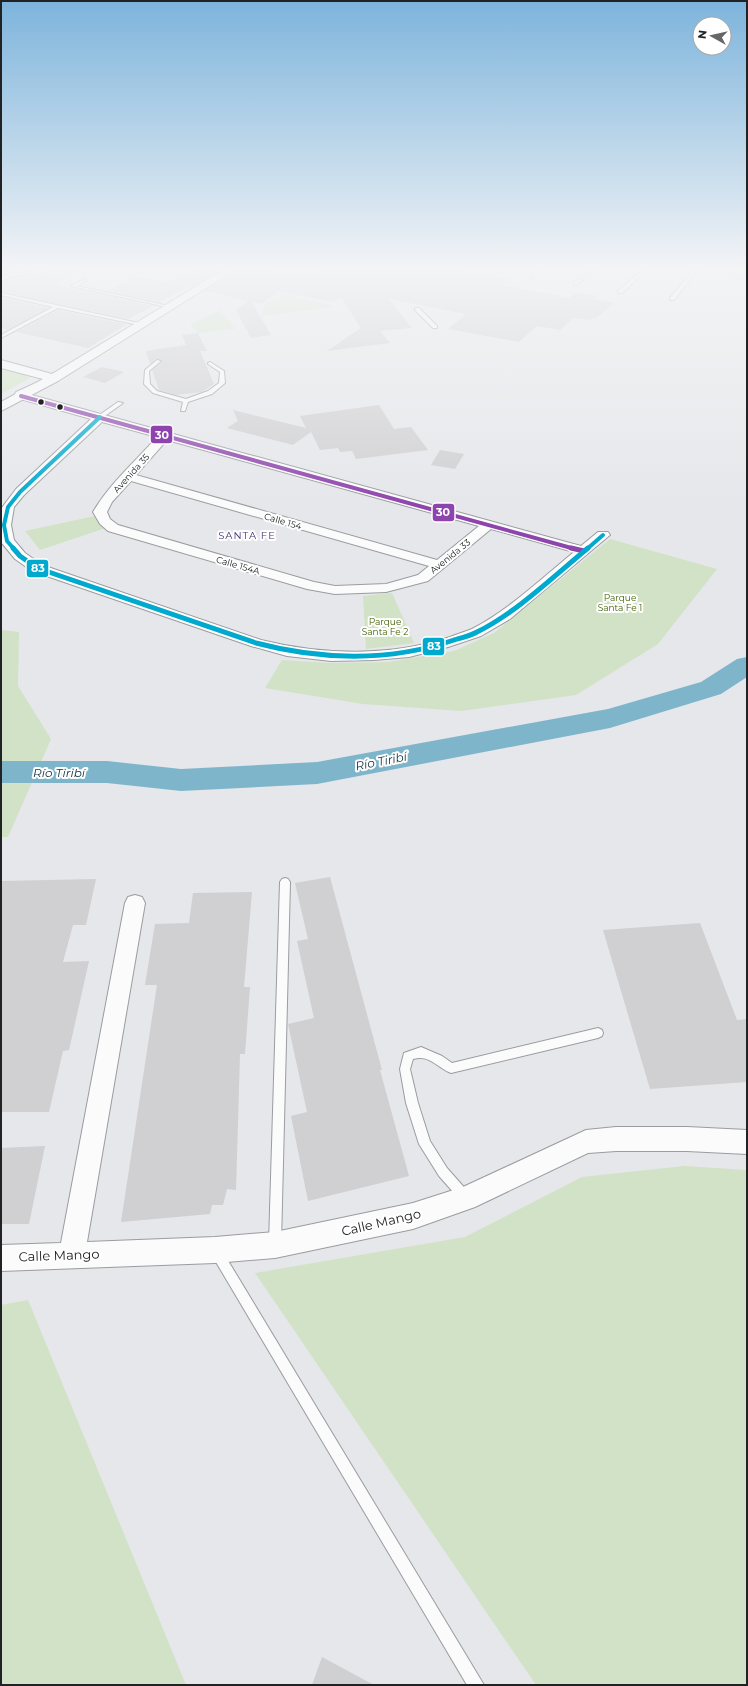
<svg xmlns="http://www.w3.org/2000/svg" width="748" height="1686" font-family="Montserrat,sans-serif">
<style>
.green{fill:#d2e2c6}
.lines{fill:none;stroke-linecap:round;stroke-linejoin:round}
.river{fill:#7eb5cb;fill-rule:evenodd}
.building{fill:#d0cfd1}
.service-casing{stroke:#9a9c9f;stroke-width:2}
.minor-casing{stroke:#9a9c9f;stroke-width:2}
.secondary-casing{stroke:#9a9c9f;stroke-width:2}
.service{fill:#fbfbfc;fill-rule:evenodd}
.minor{fill:#fbfbfc;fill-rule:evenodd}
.secondary{fill:#fbfbfc;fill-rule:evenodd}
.bus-1-far1-casing{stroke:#fff;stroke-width:6}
.bus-1-casing{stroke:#fff;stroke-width:8}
.bus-2-far1-casing{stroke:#fff;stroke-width:6}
.bus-2-casing{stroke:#fff;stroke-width:8}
.bus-1-far1{stroke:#8e44ad;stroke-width:4}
.bus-1{stroke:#8e44ad;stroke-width:5}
.bus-2-far1{stroke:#00a9ce;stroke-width:4}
.bus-2{stroke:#00a9ce;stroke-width:5}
.bus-dot{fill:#202224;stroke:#fff;stroke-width:1.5}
.labels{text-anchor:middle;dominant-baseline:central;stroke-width:4;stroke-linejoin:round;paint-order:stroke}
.far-street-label{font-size:9px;fill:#202224;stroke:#fff}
.far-park-label{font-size:9px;fill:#3f6001;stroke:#fff}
.far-neighbourhood-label{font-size:10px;letter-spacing:1px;fill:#493470;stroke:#fff}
.water-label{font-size:12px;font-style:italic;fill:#0c313e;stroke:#fff}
.near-street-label{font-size:13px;fill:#202224;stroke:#fff}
.line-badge{stroke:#fff;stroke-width:1.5}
.badge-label{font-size:11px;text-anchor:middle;font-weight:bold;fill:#fff}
</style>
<rect width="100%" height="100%" fill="#e5e7ea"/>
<!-- green -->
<g class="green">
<polygon points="718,270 747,270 747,281 718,278"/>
<polygon points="283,295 328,304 333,307 262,316 264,304"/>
<polygon points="220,310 235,329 198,333 190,325"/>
<polygon points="1,369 25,375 30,378 1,394"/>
<polygon points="95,516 106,528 40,550 25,531"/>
<polygon points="610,539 717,569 658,644 576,695 461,711 363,704 265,688 282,660 328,663 388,662 454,651 494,633"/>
<polygon points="392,593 414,643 366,649 363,596"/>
<polygon points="1,630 19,632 18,686 51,739 8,837 1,837"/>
<polygon points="684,1166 747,1170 747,1685 536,1685 255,1273 465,1237 582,1177"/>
<polygon points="28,1300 186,1685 1,1685 1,1305"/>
</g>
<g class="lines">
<!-- river -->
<polygon class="river" points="747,657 747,677 721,694 610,728 317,784 181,791 107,783 1,783 1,761 107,761 181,769 317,762 608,709 701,682 737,659"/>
</g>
<!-- building -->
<g class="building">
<polygon points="58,270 82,270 54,284 153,306 128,319 1,292 1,282 11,277 57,271"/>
<polygon points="194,270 221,270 191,288 188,287 159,302 108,291 135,276 170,283"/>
<polygon points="236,270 264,270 307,278 321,270 456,270 509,279 501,285 570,298 576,292 598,296 594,299 614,303 595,319 592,318 590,320 573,318 560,330 537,326 519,342 448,329 466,314 389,299 412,328 380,331 390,343 327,351 361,328 341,297 333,302 278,291 262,304 251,301 271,335 251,338 236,310 248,301 205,291"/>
<polygon points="1,297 49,308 8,330 1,328"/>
<polygon points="58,310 125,324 127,324 88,348 16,332"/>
<polygon points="198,333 207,351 200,351 214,384 202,392 176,395 159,390 152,370 162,362 162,360 156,359 150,364 146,351 186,345 182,335"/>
<polygon points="102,367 124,372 105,383 83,377"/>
<polygon points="379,405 394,429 411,427 428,450 356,459 352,451 340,452 338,448 320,450 311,432 293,445 227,428 238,421 233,410 306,428 300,416"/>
<polygon points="440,450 464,454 455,469 431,465"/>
<polygon points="330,877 382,1070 380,1070 409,1176 308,1201 291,1116 307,1112 288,1024 314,1018 297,941 308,939 295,883"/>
<polygon points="96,879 86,925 73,925 63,962 89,961 69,1050 63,1051 49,1112 1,1112 1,881"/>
<polygon points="252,892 244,987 250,987 245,1054 240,1054 236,1190 227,1189 223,1205 212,1205 210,1214 121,1222 157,985 145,985 155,924 189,923 193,893"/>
<polygon points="700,923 737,1020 747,1019 747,1082 650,1089 603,930"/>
<polygon points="45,1146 29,1224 1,1224 1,1148"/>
<polygon points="322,1657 374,1685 312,1685"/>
</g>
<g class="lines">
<defs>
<g id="service">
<polygon points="46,270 57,270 11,276 1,281 1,278 10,274"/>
<polygon points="539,270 543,270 533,278 531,278 531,276"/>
<polygon points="591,270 595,270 576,285 574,285 574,283"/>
<polygon points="642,270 646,270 622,293 618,293 618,291"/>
<polygon points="694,270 698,270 674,300 670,300 670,298"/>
<polygon points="85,279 86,281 77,286 169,306 167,307 71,286"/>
<polygon points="1,293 139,323 141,324 139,325 58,308 1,338 1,335 53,307 1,295"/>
<polygon points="415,308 419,308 437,326 437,328 433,328 415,310"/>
<polygon points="157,360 161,361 149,371 150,384 157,391 186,399 208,391 219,383 220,372 208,364 208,363 210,362 224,371 225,383 212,394 188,402 185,411 181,411 183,402 153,393 144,384 145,370"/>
<polygon points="118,402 123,403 102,418 98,418 98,416"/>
<polygon points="285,878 288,879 290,882 281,1243 279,1247 275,1249 271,1247 269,1243 280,882 282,879"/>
<path d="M598,1028L602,1030L603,1033L602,1036L598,1038L451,1073C436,1067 430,1054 413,1059L410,1069L418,1103L430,1141L447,1168L470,1194L472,1198L470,1202L466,1204L462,1202L439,1176L419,1144L406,1103L400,1069L404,1053L421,1047L442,1056L452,1063Z"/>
<polygon points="217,1247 221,1249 484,1685 467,1685 213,1257 211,1253 213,1249"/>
</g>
<g id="minor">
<path d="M36,383L40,384L41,386L28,394L581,546L598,532H608L610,535L510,619L481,636L448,647L409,657L374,660L331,661L287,656L251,646L32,571L15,559L1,542V509L16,489L91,419L17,398L15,394L16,392ZM102,422L157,437C135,462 110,483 93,512L100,524L108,531L307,589L335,594L386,592L428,581L491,529L574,552C541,579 510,609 472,629C465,632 457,634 450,637C390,657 322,655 261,640L42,565L25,553L14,540L11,525L14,507L24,495ZM167,440L479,526L437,560L136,475ZM131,481L429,566L418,575L386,584L335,586L314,582L118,525L110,519L107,512L112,502Z"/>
<polygon points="135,895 142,897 145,903 87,1242 215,1237 275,1232 413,1203 463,1187 586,1130 616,1127 687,1127 747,1130 747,1154 687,1151 616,1151 588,1153 475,1207 413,1229 275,1258 215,1263 1,1271 1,1245 61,1243 125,903 128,897"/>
</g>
<polygon id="secondary" points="223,270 235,270 58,381 1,411 1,402 43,379 1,368 1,360 52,374"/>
</defs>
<!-- service casing -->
<use href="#service" class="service-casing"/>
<!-- minor casing -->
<use href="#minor" class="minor-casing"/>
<!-- secondary casing -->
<use href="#secondary" class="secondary-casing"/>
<!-- service -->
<use href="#service" class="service"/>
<!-- minor -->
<use href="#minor" class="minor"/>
<!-- secondary -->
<use href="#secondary" class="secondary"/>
<defs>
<polyline id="bus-1-far1" points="21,396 575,549"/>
<polyline id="bus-1" points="571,548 584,551"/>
<g id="bus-2-far1">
<polyline points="14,549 7,541 4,525 8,507 20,492 100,417"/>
<polyline points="587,549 603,535"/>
</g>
<path id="bus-2" d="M13,548L20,556L37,568L256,643C320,660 390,662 454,640C461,638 470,636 477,632C516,613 554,576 588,548"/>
</defs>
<!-- bus-1-far1 casing -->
<use href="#bus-1-far1" class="bus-1-far1-casing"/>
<!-- bus-1 casing -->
<use href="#bus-1" class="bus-1-casing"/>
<!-- bus-2-far1 casing -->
<use href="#bus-2-far1" class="bus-2-far1-casing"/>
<!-- bus-2 casing -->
<use href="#bus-2" class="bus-2-casing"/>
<!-- bus-1-far1 -->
<use href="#bus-1-far1" class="bus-1-far1"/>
<!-- bus-1 -->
<use href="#bus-1" class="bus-1"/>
<!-- bus-2-far1 -->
<use href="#bus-2-far1" class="bus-2-far1"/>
<!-- bus-2 -->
<use href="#bus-2" class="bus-2"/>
</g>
<!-- sky -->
<linearGradient id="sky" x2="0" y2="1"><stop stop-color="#7db4dc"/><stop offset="0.53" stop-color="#f3f4f6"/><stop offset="1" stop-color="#f3f4f6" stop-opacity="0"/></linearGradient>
<rect width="748" height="506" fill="url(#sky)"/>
<!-- markers -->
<g class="bus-dot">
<circle cx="41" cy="402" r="3.5"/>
<circle cx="60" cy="407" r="3.5"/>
</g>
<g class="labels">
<!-- far-street labels -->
<g class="far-street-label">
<text transform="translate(131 473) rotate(-48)">Avenida 35</text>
<text transform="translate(283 521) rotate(16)">Calle 154</text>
<text transform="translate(450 556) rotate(-39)">Avenida 33</text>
<text transform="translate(238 565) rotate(16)">Calle 154A</text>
</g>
<!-- far-park labels -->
<g class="far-park-label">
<text x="620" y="597">Parque<tspan x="620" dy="10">Santa Fe 1</tspan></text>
<text x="385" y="621">Parque<tspan x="385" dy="10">Santa Fe 2</tspan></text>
</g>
<!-- far-neighbourhood labels -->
<g class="far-neighbourhood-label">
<text x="247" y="535">SANTA FE</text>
</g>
<!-- water labels -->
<g class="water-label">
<text transform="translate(381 761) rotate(-11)">Río Tiribí</text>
<text x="59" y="772">Río Tiribí</text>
</g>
<!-- near-street labels -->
<g class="near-street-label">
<text transform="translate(381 1222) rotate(-13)">Calle Mango</text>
<text transform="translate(59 1255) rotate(-2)">Calle Mango</text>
</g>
</g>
<g class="line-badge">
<rect x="150" y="425" width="23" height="19" rx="4" fill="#8e44ad"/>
<rect x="432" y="503" width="23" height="19" rx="4" fill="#8e44ad"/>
<rect x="26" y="559" width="23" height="19" rx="4" fill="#00a9ce"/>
<rect x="422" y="637" width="23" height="19" rx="4" fill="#00a9ce"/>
</g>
<g class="badge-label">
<text x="162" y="439">30</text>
<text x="443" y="516">30</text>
<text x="38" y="572">83</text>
<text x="434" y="650">83</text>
</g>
<!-- border -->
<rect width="748" height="1686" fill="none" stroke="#202224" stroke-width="4"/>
<!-- north arrow -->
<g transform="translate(712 36) rotate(278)"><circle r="19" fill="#ffffff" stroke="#a6a7a7"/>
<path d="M0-3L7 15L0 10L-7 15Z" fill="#656769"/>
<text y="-6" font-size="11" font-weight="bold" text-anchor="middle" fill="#202224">N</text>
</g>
</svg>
